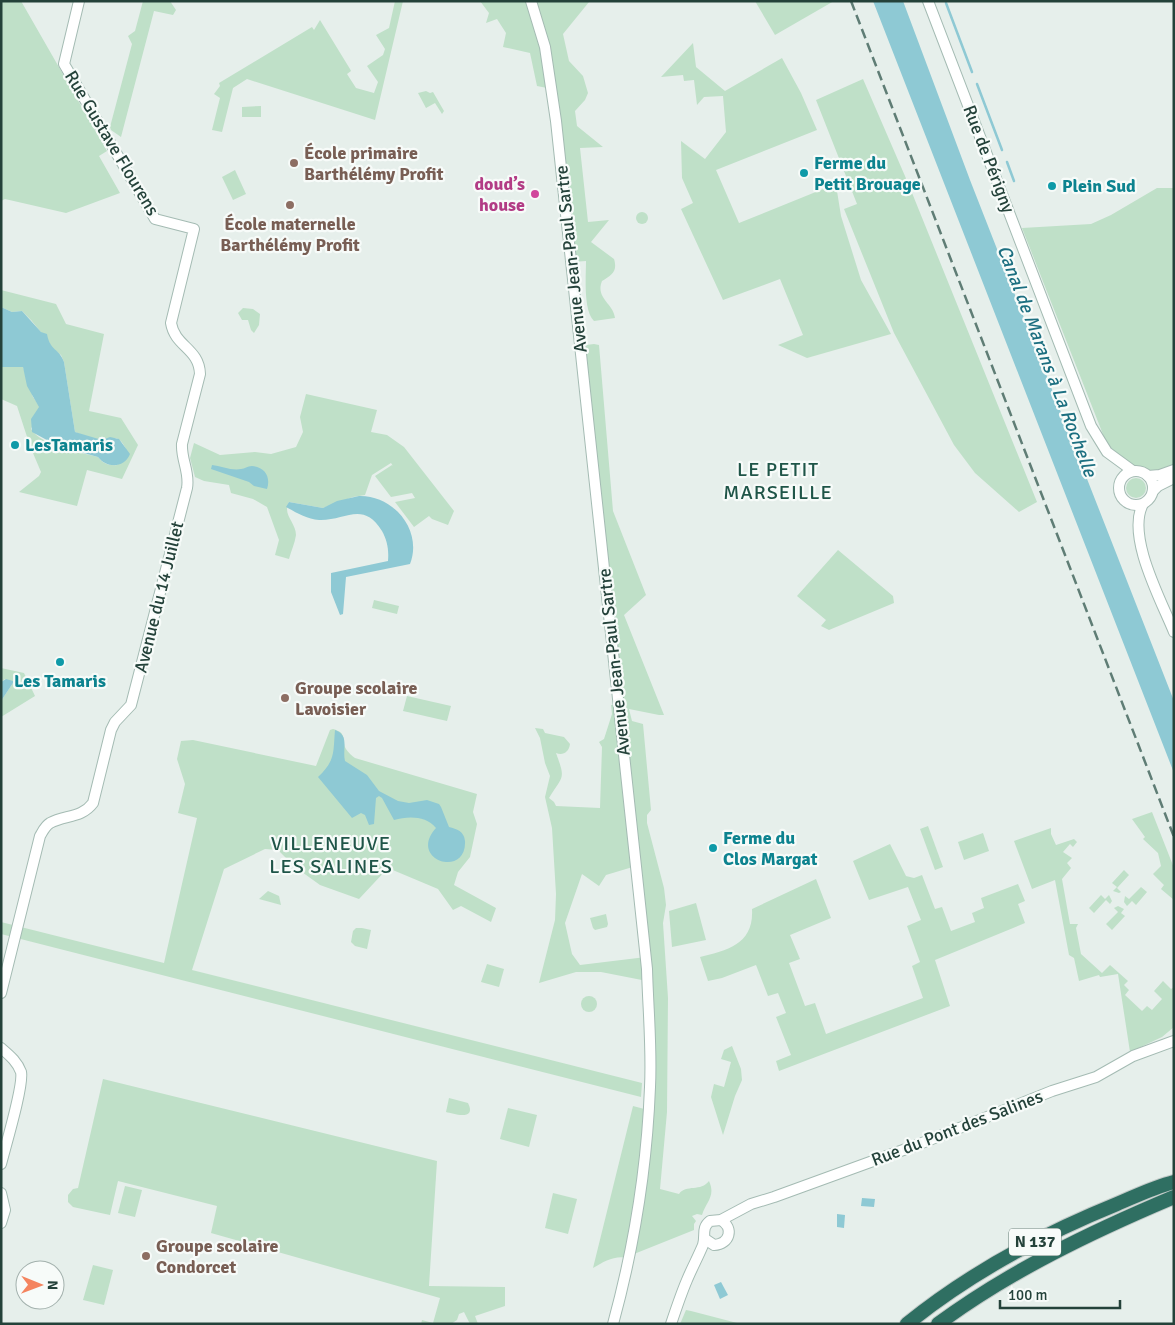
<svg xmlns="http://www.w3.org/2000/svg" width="1175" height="1325" font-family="Signika,sans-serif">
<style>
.green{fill:#bfe0c8;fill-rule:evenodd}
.water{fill:#8ec9d4}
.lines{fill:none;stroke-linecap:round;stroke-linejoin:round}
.stream{stroke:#8ec9d4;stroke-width:2.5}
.secondary-casing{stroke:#a4bbb3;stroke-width:12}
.highway-casing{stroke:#c2cac8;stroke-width:16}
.secondary{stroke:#fff;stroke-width:10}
.highway{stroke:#2f6f62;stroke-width:14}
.rail{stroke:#5f7d75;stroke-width:2.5;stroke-dasharray:10 5;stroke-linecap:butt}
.education-dot{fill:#8d6e63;stroke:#f7fbf9;stroke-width:2}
.culture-dot{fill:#0f9aa8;stroke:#f7fbf9;stroke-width:2}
.hotel-dot{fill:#d1479c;stroke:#f7fbf9;stroke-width:2}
.labels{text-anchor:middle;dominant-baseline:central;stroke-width:4.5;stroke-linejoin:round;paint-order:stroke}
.shield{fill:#f7fbf9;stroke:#637a73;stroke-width:1}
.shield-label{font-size:16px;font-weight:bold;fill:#24423a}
.street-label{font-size:18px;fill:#24423a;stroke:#f7fbf9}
.education-label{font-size:18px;font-weight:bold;fill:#785e54;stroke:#f7fbf9;text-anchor:start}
.culture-label{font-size:18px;font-weight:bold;fill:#0d838f;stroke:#f7fbf9;text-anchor:start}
.hotel-label{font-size:18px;font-weight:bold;fill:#b23c85;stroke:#f7fbf9;text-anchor:end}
.water-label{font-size:19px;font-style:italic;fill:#1c6f80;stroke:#f7fbf9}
.quarter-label{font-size:20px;letter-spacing:1px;fill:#1f5548;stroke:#f7fbf9}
</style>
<rect width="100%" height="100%" fill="#e6efeb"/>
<!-- green -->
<g class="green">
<polygon points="1,1 21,1 107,151 99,156 120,193 66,213 5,199 1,201"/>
<polygon points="143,1 170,1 176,10 173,15 154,11 121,137 111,130 110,127 132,44 128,36 135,31"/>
<polygon points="395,1 403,1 375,120 247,79 233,88 222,132 212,130 220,98 214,94 220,86 219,83 312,27 314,30 320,20 350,69 351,71 347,74 356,88 374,93 378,82 367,66 383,55 385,49 376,35 389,28"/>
<path d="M480,1L589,2L563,34L569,61L583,76L588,93L585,100L575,111L577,126L603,147L580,148L588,222L609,220L591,242L614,259C618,272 611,275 602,281C595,298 614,304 615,318L594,321C583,310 586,276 586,261L572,262L552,89L537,86L530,53L503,47L506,33L497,19L486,23L489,13Z"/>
<polygon points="755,1 834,1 775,35"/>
<polygon points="693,43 696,67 725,91 782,58 801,93 817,130 716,170 739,223 833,185 837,191 841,216 861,280 891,334 807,358 778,345 803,335 780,279 723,300 681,209 693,203 682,178 681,141 705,159 726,132 723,96 704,97 697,105 694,80 684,81 683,75 661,77"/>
<polygon points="863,79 908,183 1037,502 1019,512 975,473 954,445 894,333 844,209 857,204 816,100"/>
<polygon points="426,91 430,93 433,92 444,111 442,114 435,103 426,108 418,93"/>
<polygon points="261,106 261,117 242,117 242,107"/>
<polygon points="235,170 246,194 233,200 222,177"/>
<polygon points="1157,188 1174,188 1174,465 1155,472 1142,467 1131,467 1122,462 1106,442 1022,228 1091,224 1111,215"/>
<circle cx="642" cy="218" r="6"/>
<path d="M1,290L56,304L66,324L104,334L89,411L121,418L138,445L122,479L87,470L77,506L19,492L39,476L41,472L30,446L17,406L1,399V367H23L33,397L40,407L31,429C42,446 79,452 98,457C102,463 109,466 117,465L126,449C116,430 112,442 99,440C91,438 82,435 75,432L64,362L61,355L52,348L49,342L31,320L22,311L12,312L1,307Z"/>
<polygon points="243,308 253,309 260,314 259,325 254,333 251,330 248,320 242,320 238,313"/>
<path d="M594,344L599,345L613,511L646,595L624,615L664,715H659L629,709L632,721L643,724L651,810L647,815V823L664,888L666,905L663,923L668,998L667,1112L660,1189L679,1194C686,1184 701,1192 709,1181C716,1196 706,1202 702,1215L697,1214L692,1216L696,1221L694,1224V1230L629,1256V1258C614,1255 605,1261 593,1268L633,1106L648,1110L647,981L601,972H576L539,983L555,920L556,894L552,828L545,797L550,776L545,763L540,738L535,728L543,729L545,733L564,737L570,744C569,752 563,756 556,753C566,780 563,775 549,798L554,802L556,806L600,808L602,747L599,742L604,739L612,714L611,705H618L597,495L586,345ZM636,866L646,957L580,965L572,954L565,923L582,874L599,886L606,875Z"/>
<path d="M306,394L377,410L371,432L387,435L404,447L454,511L448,525L432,519L429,516L414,527L395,502L415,498L412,493L391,497L375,476L392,465L393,466L391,463L372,475L365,495L353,497L323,508L289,502C282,515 296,522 296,535C295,543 291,551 289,559L275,555L279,540L267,507L253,499L231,493L229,485L204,481L195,477L190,458L194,443L220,455L255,452L271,454L296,447L303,432L300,417Z"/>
<circle cx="1136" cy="488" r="10"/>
<polygon points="838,550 893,596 894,603 829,630 821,626 826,620 797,596"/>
<polygon points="374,600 399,606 397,614 372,608"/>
<polygon points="1,668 24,673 35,696 1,717 1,701 13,683 5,679 1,682"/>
<polygon points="407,696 451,706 447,721 403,711"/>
<path d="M333,729C348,733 341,740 346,749C348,752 352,756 355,758L477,794L473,812L477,824L470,857L458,872L454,885L496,908L491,922L461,906L453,910L438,889L388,868L359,899L320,885L295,867L278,850L265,849L224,869L192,970L642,1083L641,1097L1,934V922L164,963L197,818L178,813L185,784L177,759L181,741L193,740L316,766L330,730Z"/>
<polygon points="1152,812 1174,868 1174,900 1161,889 1164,885 1153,874 1161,866 1158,853 1143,839 1145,837 1132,819"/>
<polygon points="928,826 943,867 935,870 920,829"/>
<polygon points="1051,828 1051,834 1056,845 1074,839 1077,842 1073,847 1070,844 1063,852 1072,858 1067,863 1071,868 1062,879 1070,924 1078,924 1076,928 1081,954 1102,973 1110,965 1128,981 1124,985 1129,990 1125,995 1142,1011 1147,1006 1152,1010 1162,999 1154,991 1163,981 1171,989 1174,987 1174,1027 1162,1037 1130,1052 1118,974 1100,977 1099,975 1079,981 1074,958 1069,955 1055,880 1032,889 1014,841"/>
<polygon points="983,833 989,851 964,860 958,842"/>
<path d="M890,844L906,876L914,878L922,875L935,909L942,907L951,931L975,922L972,913L984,908L981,898L1018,884L1025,901L1018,904L1025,923L935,960L950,1006L779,1071L776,1061L791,1055L776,1017L786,1013L778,993L768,996L756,965L722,978L708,981L700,957C728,950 754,944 752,909L816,879L831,918L790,935L800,959L789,963L805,1006L815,1003L826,1034L923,998L912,966L920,962L907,926L921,920L908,887L869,900L853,861Z"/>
<polygon points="1124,870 1129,875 1117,888 1121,892 1119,893 1113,891 1117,887 1112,883"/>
<polygon points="1141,887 1147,892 1136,905 1132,901 1127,906 1124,902 1125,896 1129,899"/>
<polygon points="268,891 279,896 281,905 259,899"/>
<polygon points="1101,895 1105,899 1109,895 1112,901 1110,904 1106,900 1094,913 1089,908"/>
<polygon points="696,903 706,940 672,947 669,911"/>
<polygon points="1118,906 1124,909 1121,913 1125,916 1112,930 1106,924 1118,912 1114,908"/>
<polygon points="606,914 608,924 607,927 595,930 593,928 590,918"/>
<polygon points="356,928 362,928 371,930 367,949 355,946 351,942 353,931"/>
<polygon points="487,964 504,969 499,987 481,982"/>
<circle cx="589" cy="1004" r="8"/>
<polygon points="732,1046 741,1069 742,1080 735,1096 723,1135 711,1097 714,1084 724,1087 731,1062 721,1059 724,1050"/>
<polygon points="103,1079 437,1161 429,1286 505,1287 505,1306 475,1316 478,1324 470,1324 464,1312 459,1314 457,1320 451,1324 421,1324 422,1320 433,1323 440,1298 211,1233 217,1206 118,1181 110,1215 73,1207 68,1202 68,1195 73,1189 78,1188"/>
<path d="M449,1098L468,1103C477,1121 454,1114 446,1112Z"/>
<polygon points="508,1108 537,1115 529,1147 500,1139"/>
<polygon points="125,1186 142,1190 135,1217 118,1213"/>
<polygon points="553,1193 577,1199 568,1234 545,1228"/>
<polygon points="93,1265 113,1270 104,1305 83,1300"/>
<polygon points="686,1310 691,1311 741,1324 680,1324"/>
</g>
<!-- water -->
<g class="water">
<polygon points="873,1 903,1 970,180 1174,701 1174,773"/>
<path d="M1,307L12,312L22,311L41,332L47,334C50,351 59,348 64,362L75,432L102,440L110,437L119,439L130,454C124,469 106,468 98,457L58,446L32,432L31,419L39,407L27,386L23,367H1Z"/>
<path d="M212,465C221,466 232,471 241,469C245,469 247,466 252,466C265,467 271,477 267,489L254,486L249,482L211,469Z"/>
<path d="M359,496C394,495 423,531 410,564L346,577L343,614L340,615L331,592V573L388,561C389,549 387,540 382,531C363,500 345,521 319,520C307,519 297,513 286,507L289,502L323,508L337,501Z"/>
<polygon points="6,679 13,681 13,683 1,701 1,682"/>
<path d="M335,730C350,735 342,749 345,761L367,775L379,791L398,801L409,803L427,800L439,804L441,807L449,827C457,829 464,831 465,841C467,879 407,860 436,828C426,816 409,816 394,820L382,798L379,796L376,798L374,824L369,825L365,815L361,813L352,818L318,777C336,760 333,752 335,730Z"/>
<polygon points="862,1198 875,1199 874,1207 861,1206"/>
<polygon points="837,1214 845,1215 844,1228 837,1227"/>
<polygon points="721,1282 728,1295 720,1299 714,1285"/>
</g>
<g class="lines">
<!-- stream -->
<g class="stream">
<polyline points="946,3 972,72"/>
<polyline points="977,84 1002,150"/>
<polyline points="1007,162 1014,181"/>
</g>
<defs>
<g id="secondary">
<path d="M531,1L545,47L556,121L647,969C648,1008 652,1048 650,1087C647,1166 634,1247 613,1324"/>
<polyline points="928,1 1091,426 1107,452 1133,471"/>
<circle cx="1136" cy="488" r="17"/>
<polyline points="1148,476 1160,475 1174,470"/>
<polyline points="1153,491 1158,486 1174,478"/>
<path d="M1143,504C1126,536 1161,600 1174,632"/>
<path d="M1,993L40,836C43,831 45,826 50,823C65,815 82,818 93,803L111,730L115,722L131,705L187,488C190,472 181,460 182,444L200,374C199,348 175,347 171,323L194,229L155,219L64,64L79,1"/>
<path d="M1,1048C9,1055 17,1061 21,1072C24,1085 5,1148 1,1164"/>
<polyline points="1,1193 5,1210 1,1223"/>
<path d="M705,1239L714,1245C730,1244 734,1228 721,1220"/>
<path d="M671,1324C676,1309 681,1294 687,1280C692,1268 698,1257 703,1245C706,1235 701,1228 710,1221L721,1220L751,1204L774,1197L917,1145L1052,1091L1096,1077L1133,1056L1174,1041"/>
</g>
<g id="highway">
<path d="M907,1324C970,1273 1043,1234 1117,1204C1136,1196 1154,1187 1174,1182"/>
<path d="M938,1324C1010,1271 1091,1232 1174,1197"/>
</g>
</defs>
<!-- secondary casing -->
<use href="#secondary" class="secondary-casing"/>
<!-- highway casing -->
<use href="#highway" class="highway-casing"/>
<!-- secondary -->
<use href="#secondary" class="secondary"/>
<!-- highway -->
<use href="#highway" class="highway"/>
<!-- rail -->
<polyline class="rail" points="851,1 1174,837"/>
</g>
<!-- markers -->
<g class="education-dot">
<circle cx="294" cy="163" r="5"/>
<circle cx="290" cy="205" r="5"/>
<circle cx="285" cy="698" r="5"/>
<circle cx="146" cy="1256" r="5"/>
</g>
<g class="culture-dot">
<circle cx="804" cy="173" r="5"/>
<circle cx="1052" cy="186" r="5"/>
<circle cx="15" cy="445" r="5"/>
<circle cx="60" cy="662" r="5"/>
<circle cx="713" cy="848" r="5"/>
</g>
<circle class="hotel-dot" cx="535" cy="194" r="5"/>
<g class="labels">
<!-- shield labels -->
<rect class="shield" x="1009" y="1228.5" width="52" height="27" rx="4"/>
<g class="shield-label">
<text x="1035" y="1242">N 137</text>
</g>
<!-- street labels -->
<g class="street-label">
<text transform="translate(112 143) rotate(59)">Rue Gustave Flourens</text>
<text transform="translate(989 159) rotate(69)">Rue de Périgny</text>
<text transform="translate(571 259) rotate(-96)">Avenue Jean-Paul Sartre</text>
<text transform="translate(159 597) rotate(-76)">Avenue du 14 Juillet</text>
<text transform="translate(614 662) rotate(-96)">Avenue Jean-Paul Sartre</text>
<text transform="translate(957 1128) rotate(-21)">Rue du Pont des Salines</text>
</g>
<!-- education labels -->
<g class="education-label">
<text x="304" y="153">École primaire<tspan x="304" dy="21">Barthélémy Profit</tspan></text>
<text x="290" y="224" text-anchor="middle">École maternelle<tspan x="290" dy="21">Barthélémy Profit</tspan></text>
<text x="295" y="688">Groupe scolaire<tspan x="295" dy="21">Lavoisier</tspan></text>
<text x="156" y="1246">Groupe scolaire<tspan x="156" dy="21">Condorcet</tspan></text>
</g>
<!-- culture labels -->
<g class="culture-label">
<text x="814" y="163">Ferme du<tspan x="814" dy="21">Petit Brouage</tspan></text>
<text x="1062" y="186">Plein Sud</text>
<text x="25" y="445">LesTamaris</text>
<text x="60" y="681" text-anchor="middle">Les Tamaris</text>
<text x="723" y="838">Ferme du<tspan x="723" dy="21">Clos Margat</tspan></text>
</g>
<!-- hotel labels -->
<g class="hotel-label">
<text x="525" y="184">doud’s<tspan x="525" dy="21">house</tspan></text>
</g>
<!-- water labels -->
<g class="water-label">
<text transform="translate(1047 361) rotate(69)">Canal de Marans à La Rochelle</text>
</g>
<!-- quarter labels -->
<g class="quarter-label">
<text x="778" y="469">LE PETIT<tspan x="778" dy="23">MARSEILLE</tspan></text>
<text x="331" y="843">VILLENEUVE<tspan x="331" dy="23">LES SALINES</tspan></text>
</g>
</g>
<!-- border -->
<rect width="1175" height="1325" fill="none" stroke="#24423a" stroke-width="5"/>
<!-- north arrow -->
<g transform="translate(40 1285) rotate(91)"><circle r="24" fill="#f7fbf9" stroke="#a3b1ad"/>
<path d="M0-4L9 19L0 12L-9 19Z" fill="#f4845f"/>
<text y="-8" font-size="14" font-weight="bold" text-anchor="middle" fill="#24423a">N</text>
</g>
<!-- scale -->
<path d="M1000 1300v8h120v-8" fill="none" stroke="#24423a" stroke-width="2.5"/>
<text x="1008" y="1300" font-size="15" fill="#24423a" stroke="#f7fbf9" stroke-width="4" paint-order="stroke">100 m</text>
</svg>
